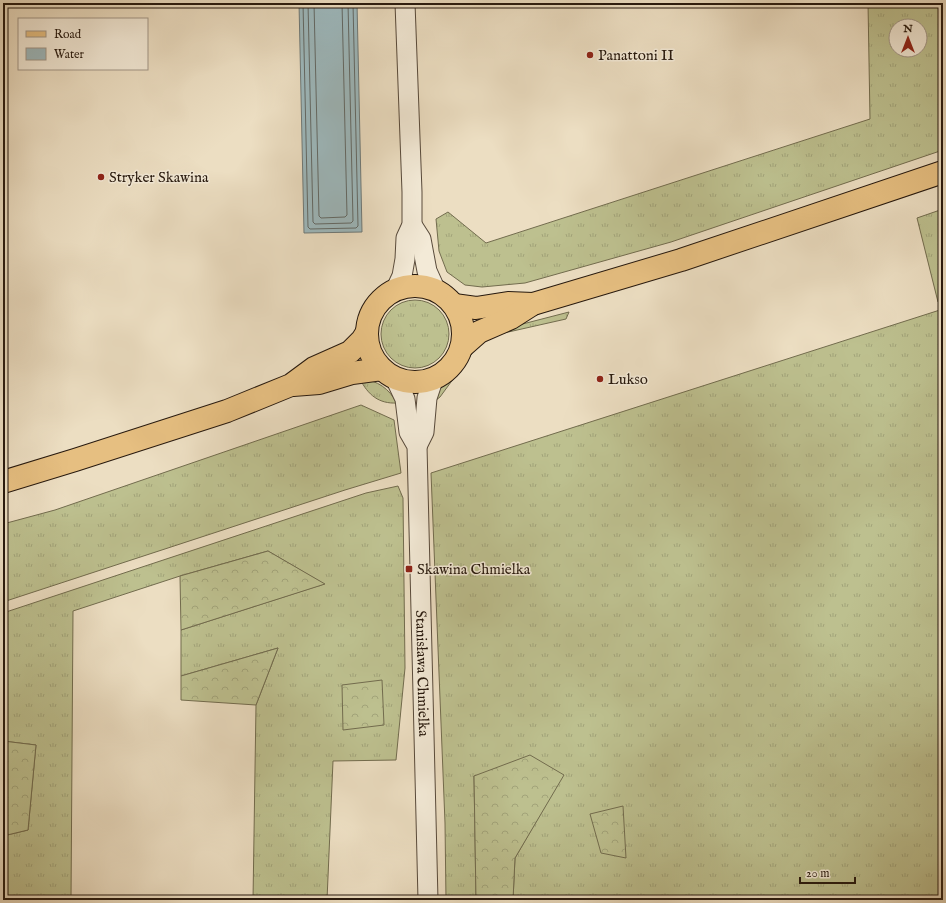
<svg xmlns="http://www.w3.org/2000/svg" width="946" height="903" font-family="'IM FELL English',serif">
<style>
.grass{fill:url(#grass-tufts);stroke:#726c4e;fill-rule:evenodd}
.forest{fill:url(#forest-crowns);stroke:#726c4e}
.water{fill:#9db9be;stroke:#6e7978}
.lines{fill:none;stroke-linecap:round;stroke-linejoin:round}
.shore{stroke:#626966;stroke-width:1}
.minor-casing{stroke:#584a3b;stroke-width:21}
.major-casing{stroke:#27190e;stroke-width:24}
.minor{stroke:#f3ead7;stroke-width:19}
.major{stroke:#e6bf81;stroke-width:22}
.poi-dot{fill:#8f2418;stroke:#f3ead7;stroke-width:1.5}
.labels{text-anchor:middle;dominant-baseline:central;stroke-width:3;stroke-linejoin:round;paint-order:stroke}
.poi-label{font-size:15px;fill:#27190e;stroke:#f3ead7;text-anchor:start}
.street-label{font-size:15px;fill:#27190e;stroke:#f3ead7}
</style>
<defs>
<pattern id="grass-tufts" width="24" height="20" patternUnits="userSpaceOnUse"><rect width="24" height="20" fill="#bdc08f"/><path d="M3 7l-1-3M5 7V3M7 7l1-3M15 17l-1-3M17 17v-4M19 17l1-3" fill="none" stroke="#a2a47a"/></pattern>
<pattern id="forest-crowns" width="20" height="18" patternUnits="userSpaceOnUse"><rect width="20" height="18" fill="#bdc08f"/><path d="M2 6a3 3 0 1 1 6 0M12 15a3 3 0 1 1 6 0" fill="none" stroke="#a2a47a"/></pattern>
</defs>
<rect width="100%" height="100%" fill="#ecdec2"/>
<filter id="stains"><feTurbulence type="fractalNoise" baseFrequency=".005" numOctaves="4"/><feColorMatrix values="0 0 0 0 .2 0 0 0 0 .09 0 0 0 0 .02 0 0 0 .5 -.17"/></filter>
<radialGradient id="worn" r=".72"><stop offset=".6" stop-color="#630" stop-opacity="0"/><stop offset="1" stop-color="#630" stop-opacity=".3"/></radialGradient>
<!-- grass -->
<g class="grass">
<path d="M868,3H943V150L671,242L525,283L482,287L465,285L447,272L439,251L436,219L448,212L486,243L870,119ZM896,26H920V50H896Z"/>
<polygon points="943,209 943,300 938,302 917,218"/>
<circle cx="415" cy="334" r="34"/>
<polygon points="943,309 943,900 513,900 515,858 563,775 474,776 476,900 446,900 445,823 431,473"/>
<polygon points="569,312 566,319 504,333 511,327"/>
<polygon points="470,350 473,352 440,397 435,401 439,389 457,371"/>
<path d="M360,379C378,380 389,389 397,403C379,404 368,395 360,379Z"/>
<polygon points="361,405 394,420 401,473 345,490 3,602 3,524 55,510"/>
<polygon points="398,486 403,498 405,668 396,760 333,761 327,900 253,900 256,705 278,648 181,676 181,630 324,584 268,551 180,576 73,611 71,900 3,900 3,836 28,830 36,745 3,741 3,613 366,493"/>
</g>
<!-- forest -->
<g class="forest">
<polygon points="268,551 325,584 181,630 180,576"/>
<polygon points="278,648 256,705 181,700 181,676"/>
<polygon points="382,680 384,725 343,730 342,685"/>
<polygon points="3,741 36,745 28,830 3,836"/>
<polygon points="530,755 564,775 515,858 513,900 476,900 474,776"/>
<polygon points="623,806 626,858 601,853 590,814"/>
</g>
<!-- water -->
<polygon class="water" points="299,3 357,3 362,232 304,233"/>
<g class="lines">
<!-- shore -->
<g class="shore">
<polyline points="303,3 308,227 310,229 356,228 358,226 353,3"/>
<polyline points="308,3 313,222 315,224 351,223 353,221 348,3"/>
<polyline points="314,3 319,216 321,218 345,217 347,215 342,3"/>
</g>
<defs>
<g id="minor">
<polyline points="412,225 421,239 427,271 436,291"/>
<polyline points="395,291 402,276 405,259 406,238 412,225 412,192 405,3"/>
<path id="s1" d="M395,378L405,399L409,432L417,446L428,900"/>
<polyline points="417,446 424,432 427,398 433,380"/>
</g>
<g id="major">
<circle cx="415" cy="334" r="48"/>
<polyline points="454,305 476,308 508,303 533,304"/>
<polyline points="462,347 479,332 511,318 533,304 681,260 943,172"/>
<polyline points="293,385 319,383 352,373 382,369"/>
<polyline points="3,482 75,460 227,411 291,385 314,368 350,352 362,340 367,332"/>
</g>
</defs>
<!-- minor casing -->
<use href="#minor" class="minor-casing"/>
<!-- major casing -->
<use href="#major" class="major-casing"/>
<!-- minor -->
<use href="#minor" class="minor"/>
<!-- major -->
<use href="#major" class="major"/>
</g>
<!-- markers -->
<g class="poi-dot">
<circle cx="590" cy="55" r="4"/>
<circle cx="101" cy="177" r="4"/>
<circle cx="600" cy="379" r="4"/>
<rect x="405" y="565" width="8" height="8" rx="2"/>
</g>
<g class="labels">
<!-- poi labels -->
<g class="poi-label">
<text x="598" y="55">Panattoni II</text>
<text x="109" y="177">Stryker Skawina</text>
<text x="608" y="379">Lukso</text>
<text x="417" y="569">Skawina Chmielka</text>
</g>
<!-- street labels -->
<g class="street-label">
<text stroke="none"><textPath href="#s1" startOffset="300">Stanisława Chmielka</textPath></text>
</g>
</g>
<!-- margin -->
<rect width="946" height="903" fill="none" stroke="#ecdec2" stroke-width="16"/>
<rect x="4" y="4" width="938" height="895" fill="none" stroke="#27190e" stroke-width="2"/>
<rect x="8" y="8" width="930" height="887" fill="none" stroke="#27190e"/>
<!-- legend -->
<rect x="18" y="18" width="130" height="52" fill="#f3ead7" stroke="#a19687"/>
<rect x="26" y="31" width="20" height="6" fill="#e6bf81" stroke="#a19687"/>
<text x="54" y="38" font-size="12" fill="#27190e">Road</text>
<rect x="26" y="48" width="20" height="12" fill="#9db9be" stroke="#a19687"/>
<text x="54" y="58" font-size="12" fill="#27190e">Water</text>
<!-- north arrow -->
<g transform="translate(908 38)"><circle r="19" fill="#f3ead7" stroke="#a19687"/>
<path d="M0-3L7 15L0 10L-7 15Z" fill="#8f2418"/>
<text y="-6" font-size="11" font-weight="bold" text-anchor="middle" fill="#27190e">N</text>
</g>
<!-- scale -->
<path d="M800 877v6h55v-6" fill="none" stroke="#27190e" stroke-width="2"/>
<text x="806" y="877" font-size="12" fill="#27190e" stroke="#f3ead7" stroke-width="3" paint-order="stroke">20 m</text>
<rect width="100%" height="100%" filter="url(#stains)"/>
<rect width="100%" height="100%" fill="url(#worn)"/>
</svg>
